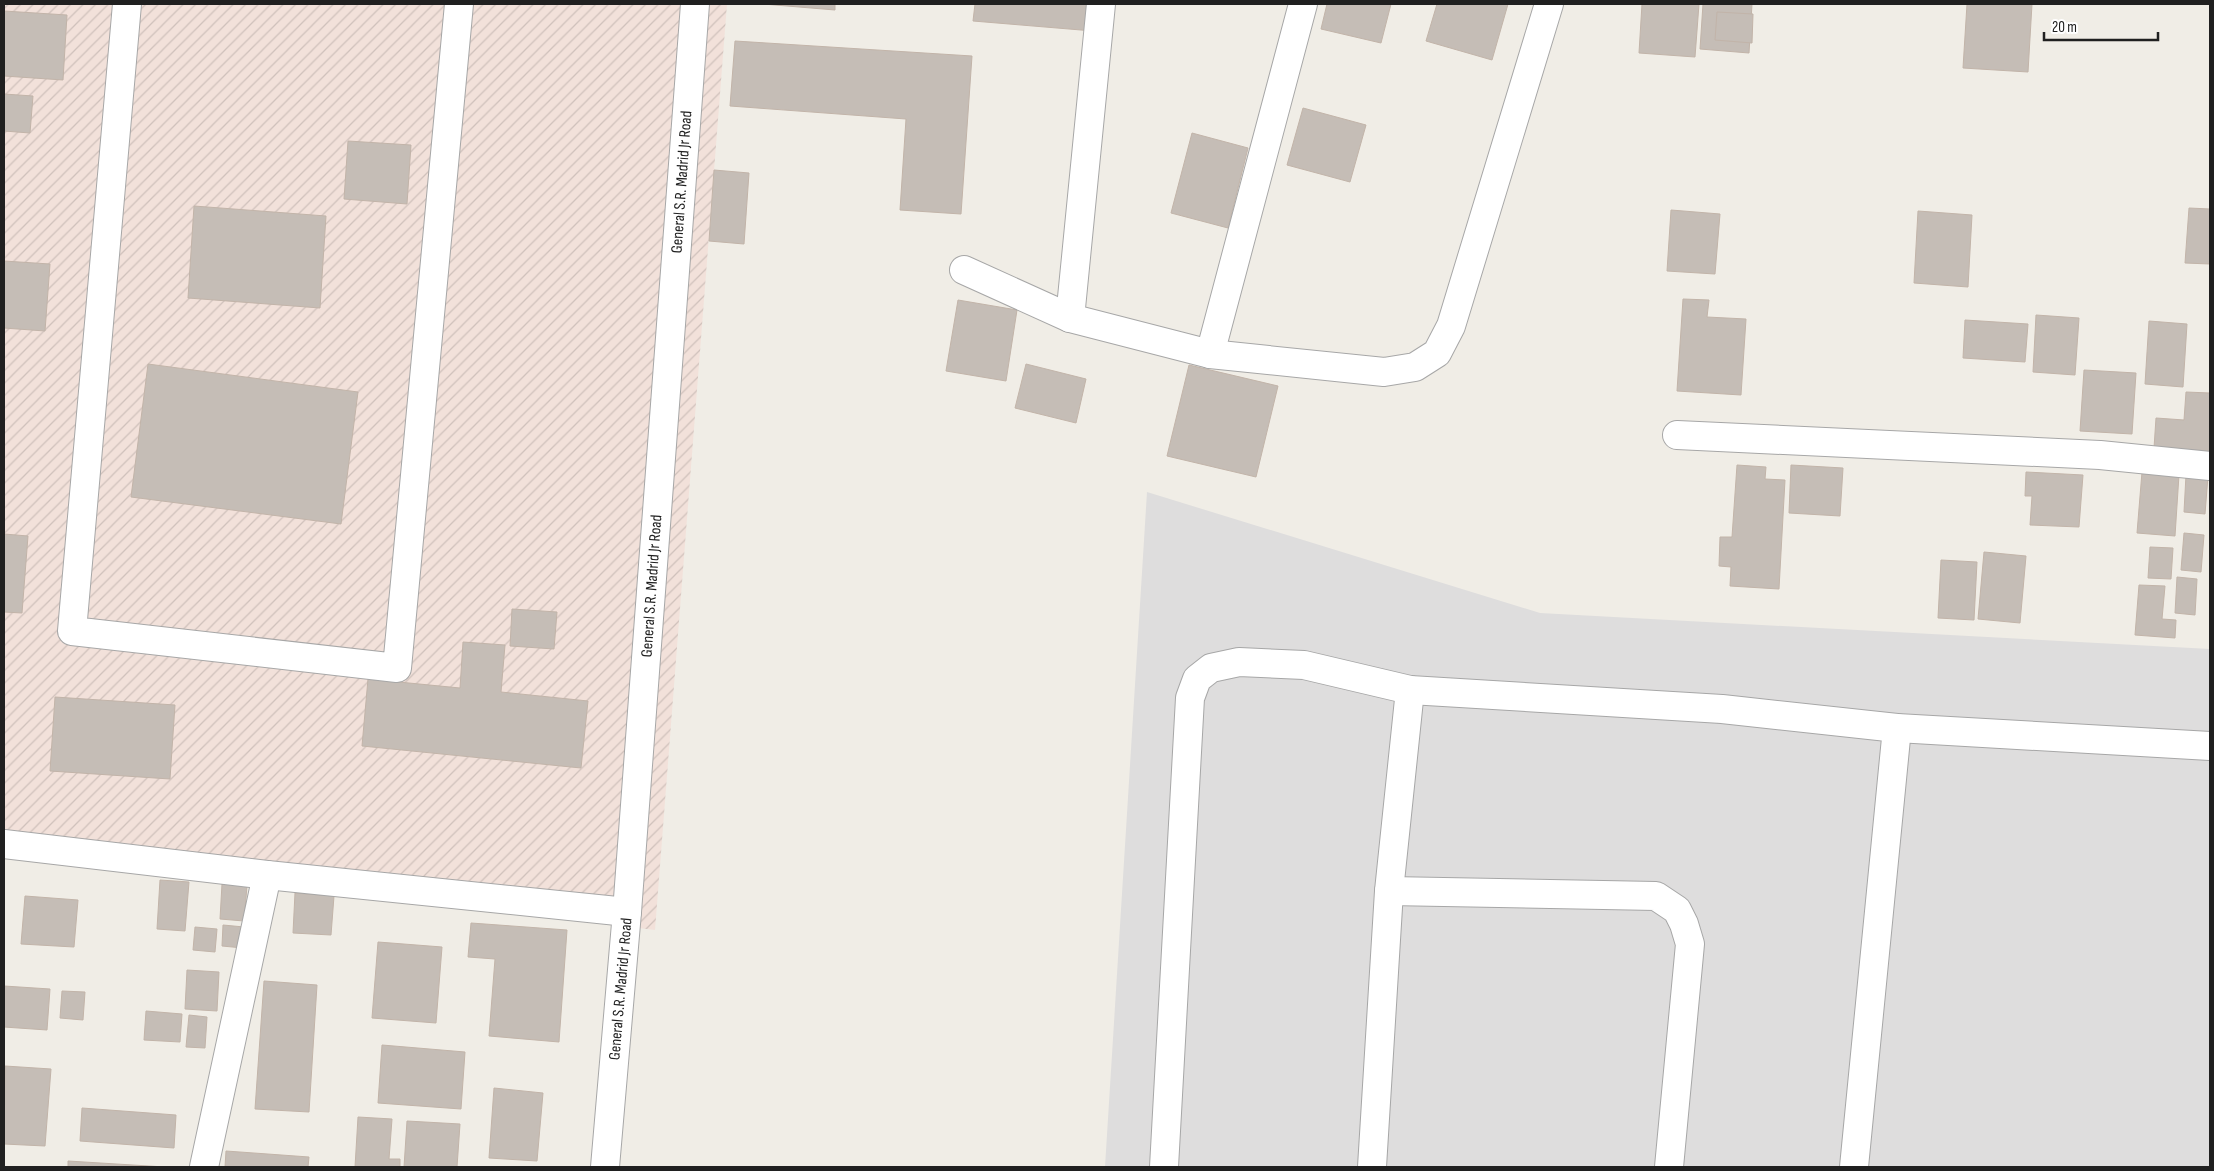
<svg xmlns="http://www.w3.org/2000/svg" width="2214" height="1171" font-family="'Sofia Sans Condensed',sans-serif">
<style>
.residential{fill:#dedddd}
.military{fill:url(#military-furrows)}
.building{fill:#c5bdb6;stroke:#c2b4a9}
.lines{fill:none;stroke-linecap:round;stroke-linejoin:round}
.minor-casing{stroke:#a7a7a7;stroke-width:30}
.minor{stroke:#fff;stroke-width:28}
.labels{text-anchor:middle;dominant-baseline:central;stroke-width:4;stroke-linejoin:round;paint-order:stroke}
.street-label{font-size:16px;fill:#202020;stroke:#fff}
</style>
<defs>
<pattern id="military-furrows" width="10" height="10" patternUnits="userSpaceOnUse" patternTransform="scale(1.25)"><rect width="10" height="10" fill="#f2e1da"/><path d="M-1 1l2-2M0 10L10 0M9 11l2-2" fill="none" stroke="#cfc1bb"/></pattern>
</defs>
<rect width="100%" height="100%" fill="#f0ede6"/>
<!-- residential -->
<polygon class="residential" points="1147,492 1540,613 2210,649 2210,1167 1105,1167"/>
<!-- military -->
<polygon class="military" points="4,4 727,4 655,930 4,850"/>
<!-- building -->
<g class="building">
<polygon points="763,4 835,4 835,10"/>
<polygon points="975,4 1095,4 1093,31 973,21"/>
<polygon points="1327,4 1391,4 1381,43 1321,29"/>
<polygon points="1437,4 1508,4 1492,60 1426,41"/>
<polygon points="1642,4 1699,4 1695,57 1639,53"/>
<polygon points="1703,4 1752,4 1749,53 1700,49"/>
<polygon points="1967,4 2032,4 2028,72 1963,68"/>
<polygon points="4,11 67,15 63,80 4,76"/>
<polygon points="1717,12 1753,14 1752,43 1715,40"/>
<polygon points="735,41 972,56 961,214 900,210 906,119 730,106"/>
<polygon points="4,94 33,96 30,133 4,131"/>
<polygon points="1303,108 1366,125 1350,182 1287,165"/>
<polygon points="1192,133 1248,148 1228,228 1171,213"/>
<polygon points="348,141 411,145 407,204 344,199"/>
<polygon points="714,170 749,173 744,244 709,241"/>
<polygon points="194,206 326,216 320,308 188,298"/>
<polygon points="2189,208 2210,209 2210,264 2185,263"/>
<polygon points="1671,210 1720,214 1715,274 1667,271"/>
<polygon points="1918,211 1972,215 1968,287 1914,283"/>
<polygon points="4,261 50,264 45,331 4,328"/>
<polygon points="1683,299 1709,300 1707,317 1746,319 1741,395 1677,391"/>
<polygon points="958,300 1017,310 1006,381 946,371"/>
<polygon points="2036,315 2079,318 2075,375 2033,372"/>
<polygon points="1965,320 2028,324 2025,362 1963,358"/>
<polygon points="2149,321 2187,324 2183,387 2145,384"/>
<polygon points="148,364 358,392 341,524 131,497"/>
<polygon points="1026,364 1086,379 1076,423 1015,408"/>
<polygon points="1189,365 1278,386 1256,477 1167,456"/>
<polygon points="2084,370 2136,373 2132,434 2080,431"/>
<polygon points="2186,392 2210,393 2210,451 2154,448 2156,418 2184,420"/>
<polygon points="1737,465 1766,467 1765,479 1785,480 1779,589 1730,586 1731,567 1719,566 1720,537 1732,537"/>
<polygon points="1791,465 1843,468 1840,516 1789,513"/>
<polygon points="2026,472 2083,475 2079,527 2030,525 2032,496 2025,496"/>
<polygon points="2142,472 2179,475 2175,536 2137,533"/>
<polygon points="2186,475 2208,476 2205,514 2184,512"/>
<polygon points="2184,533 2204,535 2201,572 2181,570"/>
<polygon points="4,534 28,536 22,613 4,612"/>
<polygon points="2150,547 2173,548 2171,579 2148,578"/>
<polygon points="1984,552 2026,556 2020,623 1978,619"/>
<polygon points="1941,560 1977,562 1974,620 1938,618"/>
<polygon points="2177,577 2197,579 2195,615 2175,613"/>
<polygon points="2139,585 2165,586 2162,619 2176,620 2175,638 2135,635"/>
<polygon points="512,609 557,612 554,649 510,646"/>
<polygon points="463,642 505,645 501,692 588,701 581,768 362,746 368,679 460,688"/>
<polygon points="55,697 175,705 170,779 50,771"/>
<polygon points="160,880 189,882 185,931 157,929"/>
<polygon points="222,884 247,886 244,921 220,919"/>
<polygon points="295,893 334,896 331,935 293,933"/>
<polygon points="25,896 78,900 74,947 21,944"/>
<polygon points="471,923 567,930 559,1042 489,1036 495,959 468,957"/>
<polygon points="223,925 244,927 243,948 222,946"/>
<polygon points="195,927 217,929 215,952 193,950"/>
<polygon points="378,942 442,947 436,1023 372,1018"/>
<polygon points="187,970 219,972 217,1011 185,1009"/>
<polygon points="264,981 317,985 309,1112 255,1109"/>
<polygon points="4,986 50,989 47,1030 4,1027"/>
<polygon points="62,991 85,992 83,1020 60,1018"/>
<polygon points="146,1011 182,1014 180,1042 144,1040"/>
<polygon points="189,1015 207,1017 205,1048 186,1047"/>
<polygon points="382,1045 465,1052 461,1109 378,1103"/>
<polygon points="5,1066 51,1069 45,1146 4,1144"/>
<polygon points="494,1088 543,1093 537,1161 489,1158"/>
<polygon points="82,1108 176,1115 174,1148 80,1141"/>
<polygon points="358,1117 392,1119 389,1159 400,1159 400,1167 355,1167"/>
<polygon points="407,1121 460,1124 457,1167 404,1167"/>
<polygon points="226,1151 309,1157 308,1167 225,1167"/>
<polygon points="68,1161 165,1167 68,1167"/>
</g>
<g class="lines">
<defs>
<g id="minor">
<polyline points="127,4 72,631 397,668 459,4"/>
<polyline points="964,270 1070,318 1210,354 1384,372 1415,367 1437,353 1451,326 1549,4"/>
<polyline points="1070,318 1101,4"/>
<polyline points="1210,354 1303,4"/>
<polyline points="1677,435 2100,455 2210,466"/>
<polyline points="4,844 267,875 627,912"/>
<polyline points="1389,891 1656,896 1677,910 1684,924 1690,944 1669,1167"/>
<polyline points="204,1167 267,875"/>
<polyline points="605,1167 627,912 695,4"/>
<polyline points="1164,1167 1190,698 1197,679 1211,668 1239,662 1304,665 1410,690 1722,709 1897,728 2210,746"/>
<polyline points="1372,1167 1389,891 1410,690"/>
<polyline points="1854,1167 1897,728"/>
</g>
</defs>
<!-- minor casing -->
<use href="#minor" class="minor-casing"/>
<!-- minor -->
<use href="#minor" class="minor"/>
</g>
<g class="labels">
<!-- street labels -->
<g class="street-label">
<text transform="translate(682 182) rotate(-86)">General S.R. Madrid Jr Road</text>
<text transform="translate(652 586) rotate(-86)">General S.R. Madrid Jr Road</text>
<text transform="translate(621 989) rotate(-85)">General S.R. Madrid Jr Road</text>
</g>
</g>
<!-- border -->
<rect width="2214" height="1171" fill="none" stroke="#202020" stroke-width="10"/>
<!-- scale -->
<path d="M2044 32v8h114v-8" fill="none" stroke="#202020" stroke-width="2.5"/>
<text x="2052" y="32" font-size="15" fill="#202020" stroke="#ffffff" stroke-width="4" paint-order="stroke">20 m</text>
</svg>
